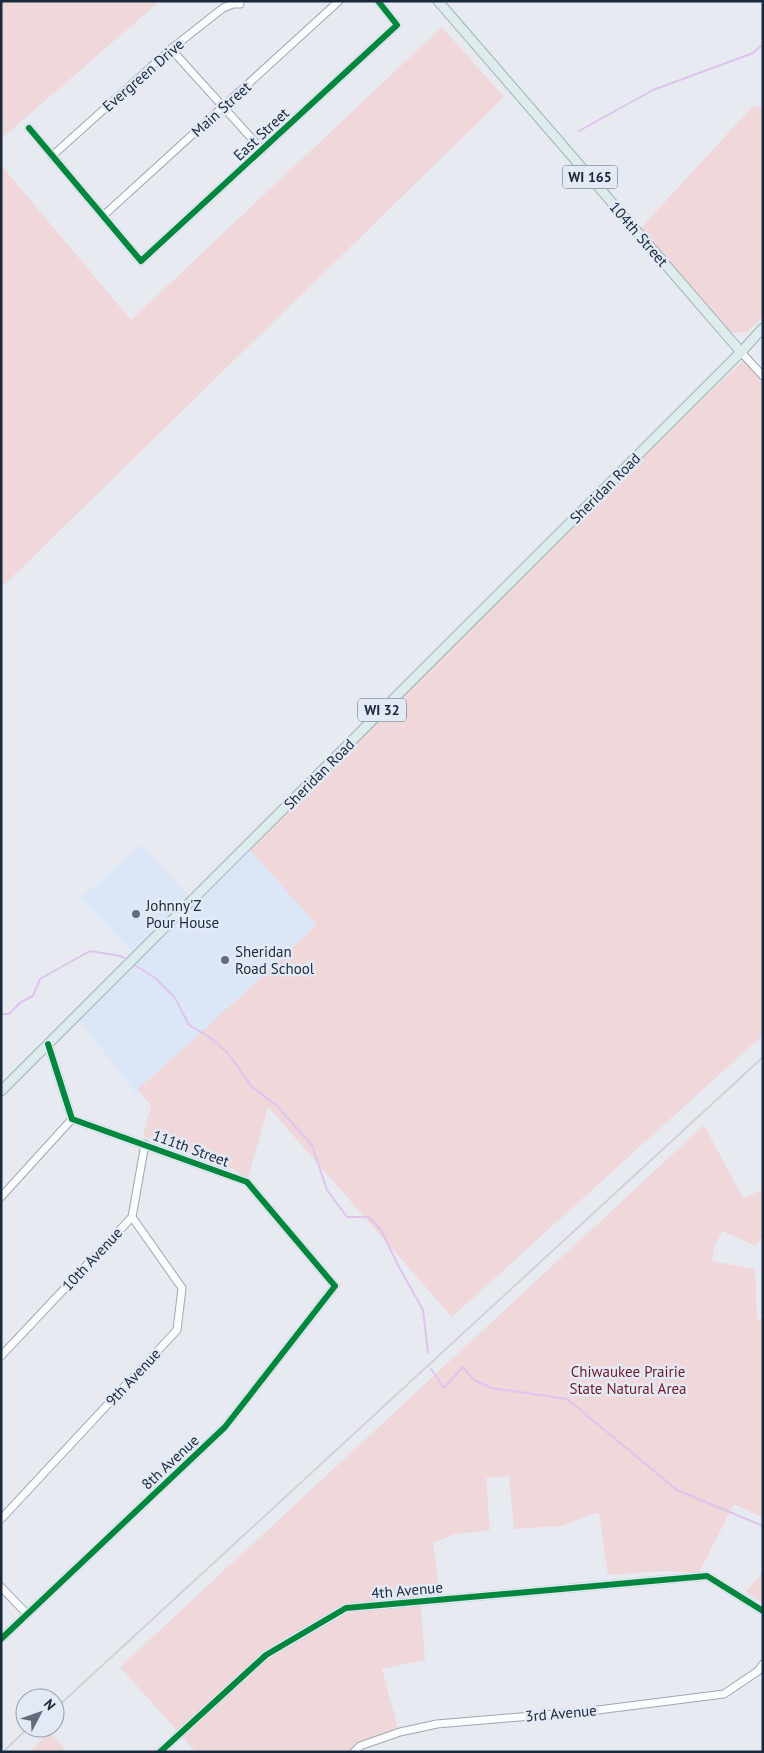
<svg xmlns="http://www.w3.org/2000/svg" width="764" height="1753" font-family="'PT Sans',sans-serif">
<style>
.built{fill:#dbe7f6}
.green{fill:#f0d7da}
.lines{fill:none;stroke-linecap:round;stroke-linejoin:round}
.stream{stroke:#dfc4ee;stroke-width:2}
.minor-casing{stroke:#9ea7b3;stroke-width:9}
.major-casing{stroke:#9ab2b6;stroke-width:11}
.minor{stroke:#fbfcfd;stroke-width:7}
.major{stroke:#dfecee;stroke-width:9}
.rail{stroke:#d0d2d5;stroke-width:2}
.cycleway-casing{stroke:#e3eaf5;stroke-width:9}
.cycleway{stroke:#00873e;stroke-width:6}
.poi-dot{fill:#626c7b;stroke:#e3eaf5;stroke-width:2}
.labels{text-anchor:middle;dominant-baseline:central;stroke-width:5;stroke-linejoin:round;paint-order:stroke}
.shield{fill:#e3eaf5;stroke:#566274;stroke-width:1}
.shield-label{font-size:14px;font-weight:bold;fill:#1a283c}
.street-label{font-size:15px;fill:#1a283c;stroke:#e3eaf5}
.poi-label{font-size:15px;fill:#1a283c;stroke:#e3eaf5;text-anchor:start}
.park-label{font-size:15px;fill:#6f1826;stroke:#e3eaf5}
</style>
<rect width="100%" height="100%" fill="#e7ebf1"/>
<!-- built -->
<polygon class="built" points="260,833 317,924 137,1095 76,1016 136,955 80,897 98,884 141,844 192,899"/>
<!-- green -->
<g class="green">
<polygon points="1,1 160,1 1,139"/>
<polygon points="442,27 504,97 1,588 1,165 131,320"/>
<polygon points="753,106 763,107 763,317 747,332 731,333 723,326 640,229"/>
<polygon points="743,361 746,361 763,379 763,1035 452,1317 268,1107 248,1178 231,1168 143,1136 151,1106 138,1089 203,1031 317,925 249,849 683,417"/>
<polygon points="704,1125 743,1198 763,1189 763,1236 755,1246 723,1231 715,1245 712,1261 755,1269 757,1319 763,1319 763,1518 734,1504 699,1573 664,1571 608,1575 599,1512 561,1526 514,1529 509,1476 486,1478 490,1530 456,1534 433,1543 440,1593 420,1594 425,1660 382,1669 398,1728 371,1739 349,1752 196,1752 120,1667"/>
<polygon points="763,1571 763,1604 746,1592"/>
<polygon points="50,1732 67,1752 29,1752"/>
</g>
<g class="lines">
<!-- stream -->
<g class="stream">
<polyline points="579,131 653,90 753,53 763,44"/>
<polyline points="135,965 155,978 175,998 189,1025 209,1037 227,1052 252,1087 276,1105 312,1145 327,1190 347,1217 369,1217 381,1230 398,1265 423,1310 428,1353"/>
<polyline points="1,1014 9,1014 21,1002 33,996 40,979 90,951 120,956 124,958"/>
<polyline points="431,1369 444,1388 463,1367 474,1380 492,1388 567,1399 677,1490 763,1526"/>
</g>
<defs>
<g id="minor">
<polyline points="171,49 262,150"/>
<polyline points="29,128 141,261 397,25 378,1"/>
<polyline points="52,156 171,49 223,8 233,4 240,4"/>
<polyline points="103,216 339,1"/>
<polyline points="741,352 763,376"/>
<polyline points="1,1197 72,1119"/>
<polyline points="1,1356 132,1217 145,1144"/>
<polyline points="1,1519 177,1330 182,1288 132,1217"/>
<polyline points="1,1587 27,1614"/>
<polyline points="1,1639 225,1427 335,1286 247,1182 72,1119 48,1044"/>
<polyline points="160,1752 266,1655 346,1608 707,1576 763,1611"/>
<polyline points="354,1752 360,1746 400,1732 437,1724 590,1711 724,1694 758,1671 763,1664"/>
</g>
<g id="major">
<polyline points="438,1 741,352"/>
<polyline points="1,1091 741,352 763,328"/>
</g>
</defs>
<!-- minor casing -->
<use href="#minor" class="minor-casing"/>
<!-- major casing -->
<use href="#major" class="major-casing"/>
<!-- minor -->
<use href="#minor" class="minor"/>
<!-- major -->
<use href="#major" class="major"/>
<!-- rail -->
<g class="rail">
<polyline points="55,1709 763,1057"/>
<polyline points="3,1752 28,1728"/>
</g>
<defs>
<g id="cycleway">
<polyline points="29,128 141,261 397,25 378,1"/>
<polyline points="1,1639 225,1427 335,1286 247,1182 72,1119 48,1044"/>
<polyline points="160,1752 266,1655 346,1608 707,1576 763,1611"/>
</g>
</defs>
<!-- cycleway casing -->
<use href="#cycleway" class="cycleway-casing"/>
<!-- cycleway -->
<use href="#cycleway" class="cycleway"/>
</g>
<!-- markers -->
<g class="poi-dot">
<circle cx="136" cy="914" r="5"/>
<circle cx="225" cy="960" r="5"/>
</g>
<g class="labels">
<!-- shield labels -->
<g class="shield">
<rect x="562.5" y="165.5" width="55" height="23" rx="4"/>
<rect x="358" y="698.5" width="48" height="23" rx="4"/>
</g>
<g class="shield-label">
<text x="590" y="177">WI 165</text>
<text x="382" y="710">WI 32</text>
</g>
<!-- street labels -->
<g class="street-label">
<text transform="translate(143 75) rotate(-41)">Evergreen Drive</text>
<text transform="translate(221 109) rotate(-42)">Main Street</text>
<text transform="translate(261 134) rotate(-43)">East Street</text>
<text transform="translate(639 234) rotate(49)">104th Street</text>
<text transform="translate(605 488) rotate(-45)">Sheridan Road</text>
<text transform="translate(319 774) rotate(-45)">Sheridan Road</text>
<text transform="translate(191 1148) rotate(20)">111th Street</text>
<text transform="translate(92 1259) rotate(-47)">10th Avenue</text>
<text transform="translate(133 1377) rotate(-47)">9th Avenue</text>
<text transform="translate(170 1462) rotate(-43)">8th Avenue</text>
<text transform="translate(407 1590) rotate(-5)">4th Avenue</text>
<text transform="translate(561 1713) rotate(-5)">3rd Avenue</text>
</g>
<!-- poi labels -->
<g class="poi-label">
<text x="146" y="905">Johnny'Z<tspan x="146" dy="17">Pour House</tspan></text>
<text x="235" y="951">Sheridan<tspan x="235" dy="17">Road School</tspan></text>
</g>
<!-- park labels -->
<g class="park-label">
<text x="628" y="1371">Chiwaukee Prairie<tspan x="628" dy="17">State Natural Area</tspan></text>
</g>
</g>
<!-- border -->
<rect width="764" height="1753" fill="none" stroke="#1a283c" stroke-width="5"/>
<!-- north arrow -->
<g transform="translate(40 1713) rotate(49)"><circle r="24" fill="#e3eaf5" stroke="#939cab"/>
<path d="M0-4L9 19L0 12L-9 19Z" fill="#626c7b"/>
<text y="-8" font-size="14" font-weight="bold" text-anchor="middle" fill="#1a283c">N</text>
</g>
</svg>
